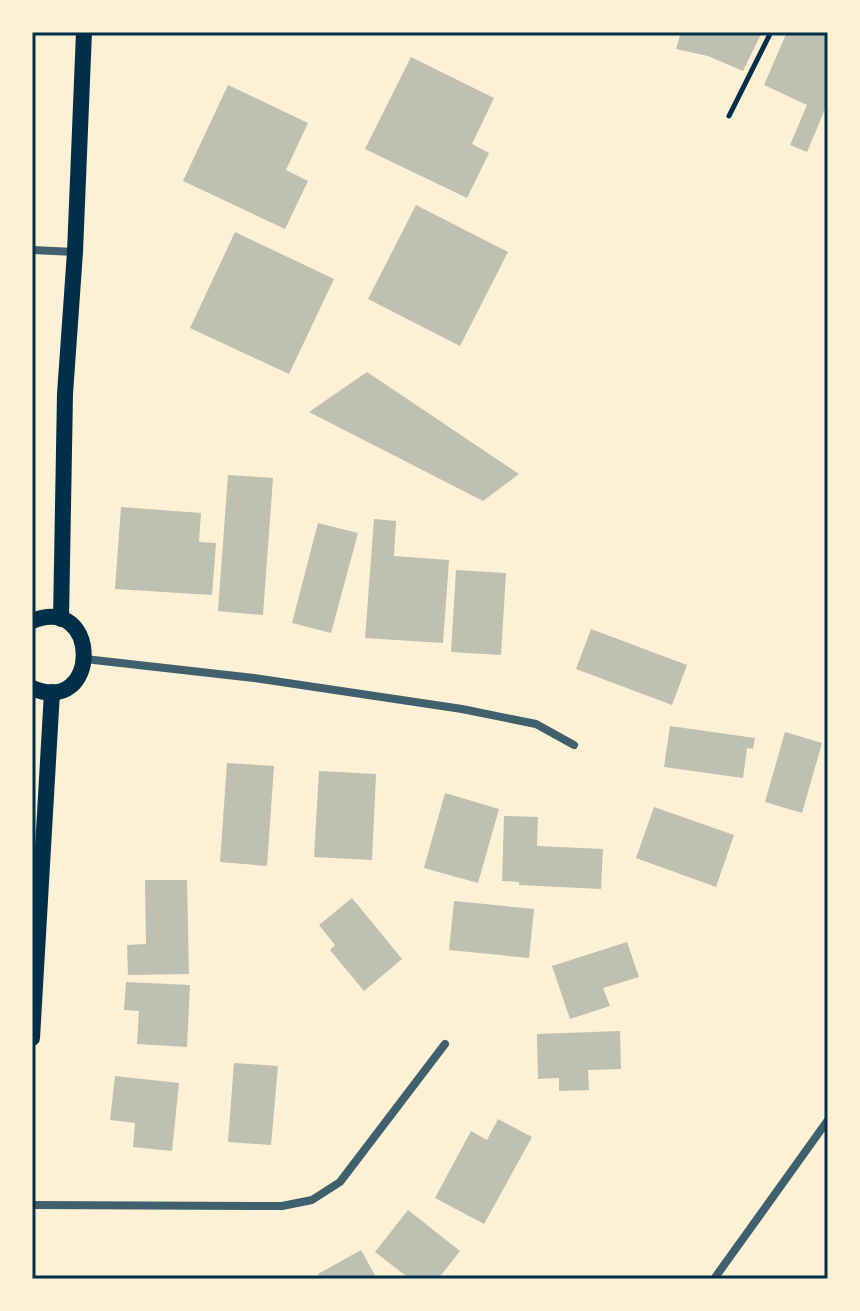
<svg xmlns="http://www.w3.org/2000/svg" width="860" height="1311" font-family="'Source Serif 4',serif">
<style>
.building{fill:#bec0b2}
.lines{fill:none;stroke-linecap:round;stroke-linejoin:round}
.path{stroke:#003049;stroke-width:5}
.minor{stroke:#3f606c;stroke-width:8}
.secondary{stroke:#003049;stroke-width:16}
.neatline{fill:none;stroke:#003049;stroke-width:3}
</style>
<rect width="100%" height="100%" fill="#fdf0d5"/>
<!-- building -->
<g class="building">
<polygon points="681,32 762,32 743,71 708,56 676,49"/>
<polygon points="787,32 828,33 828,102 807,152 790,145 807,105 764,85"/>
<polygon points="411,57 494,98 472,144 489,153 467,198 365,149"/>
<polygon points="228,85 308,123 286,170 308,181 285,229 183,181"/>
<polygon points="416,205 508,252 460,346 368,299"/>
<polygon points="235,232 334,279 289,374 190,328"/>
<polygon points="367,372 519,474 483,501 309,412"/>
<polygon points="228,475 273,478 263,615 218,611"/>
<polygon points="121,507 201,513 199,542 216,543 212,595 115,589"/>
<polygon points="374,519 396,521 394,556 449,560 443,643 365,638"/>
<polygon points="318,523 358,533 331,633 292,623"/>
<polygon points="456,570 506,573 501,655 451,652"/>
<polygon points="591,629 687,665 672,705 576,669"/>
<polygon points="670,726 755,738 753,749 747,748 743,778 664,767"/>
<polygon points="785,732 822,743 802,813 765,802"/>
<polygon points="227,763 274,766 267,866 220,862"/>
<polygon points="319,771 376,774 372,860 314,857"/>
<polygon points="445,793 499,809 478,883 424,868"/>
<polygon points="654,807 734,835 716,887 636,858"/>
<polygon points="504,816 538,817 537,846 603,849 601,889 519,885 519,882 502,881"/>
<polygon points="145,880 187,880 189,974 128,975 127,945 146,944"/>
<polygon points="352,898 402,959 364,991 330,950 335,945 319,925"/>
<polygon points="454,901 534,909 529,958 449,950"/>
<polygon points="627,942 639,977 603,988 610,1006 570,1019 552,966"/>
<polygon points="126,982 190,985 187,1047 137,1044 139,1011 124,1010"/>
<polygon points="620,1031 621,1069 588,1070 589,1090 559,1091 559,1078 538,1079 537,1034"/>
<polygon points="234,1063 278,1066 271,1145 228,1142"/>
<polygon points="115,1076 179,1083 172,1151 133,1147 135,1123 110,1120"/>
<polygon points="498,1119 532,1137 484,1224 435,1198 471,1131 487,1140"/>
<polygon points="408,1210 460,1251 438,1279 410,1279 375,1252"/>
<polygon points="361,1250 377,1279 321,1279 318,1274"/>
</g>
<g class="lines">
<!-- path -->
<polyline class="path" points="729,116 771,32"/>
<!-- minor -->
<g class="minor">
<polyline points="32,250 75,252"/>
<polyline points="85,659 254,678 462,709 536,724 574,745"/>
<polyline points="32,1205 282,1206 312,1200 340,1182 445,1044"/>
<polyline points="714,1279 828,1120"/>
</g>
<!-- secondary -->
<g class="secondary">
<polyline points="61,619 65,394 75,252 84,32"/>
<path d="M32,621C101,593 101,717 32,688"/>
<polyline points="32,1038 52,692"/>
</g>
</g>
<!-- border -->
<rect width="860" height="1311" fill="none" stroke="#fdf0d5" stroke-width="68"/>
<rect x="34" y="34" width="792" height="1243" class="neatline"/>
</svg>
